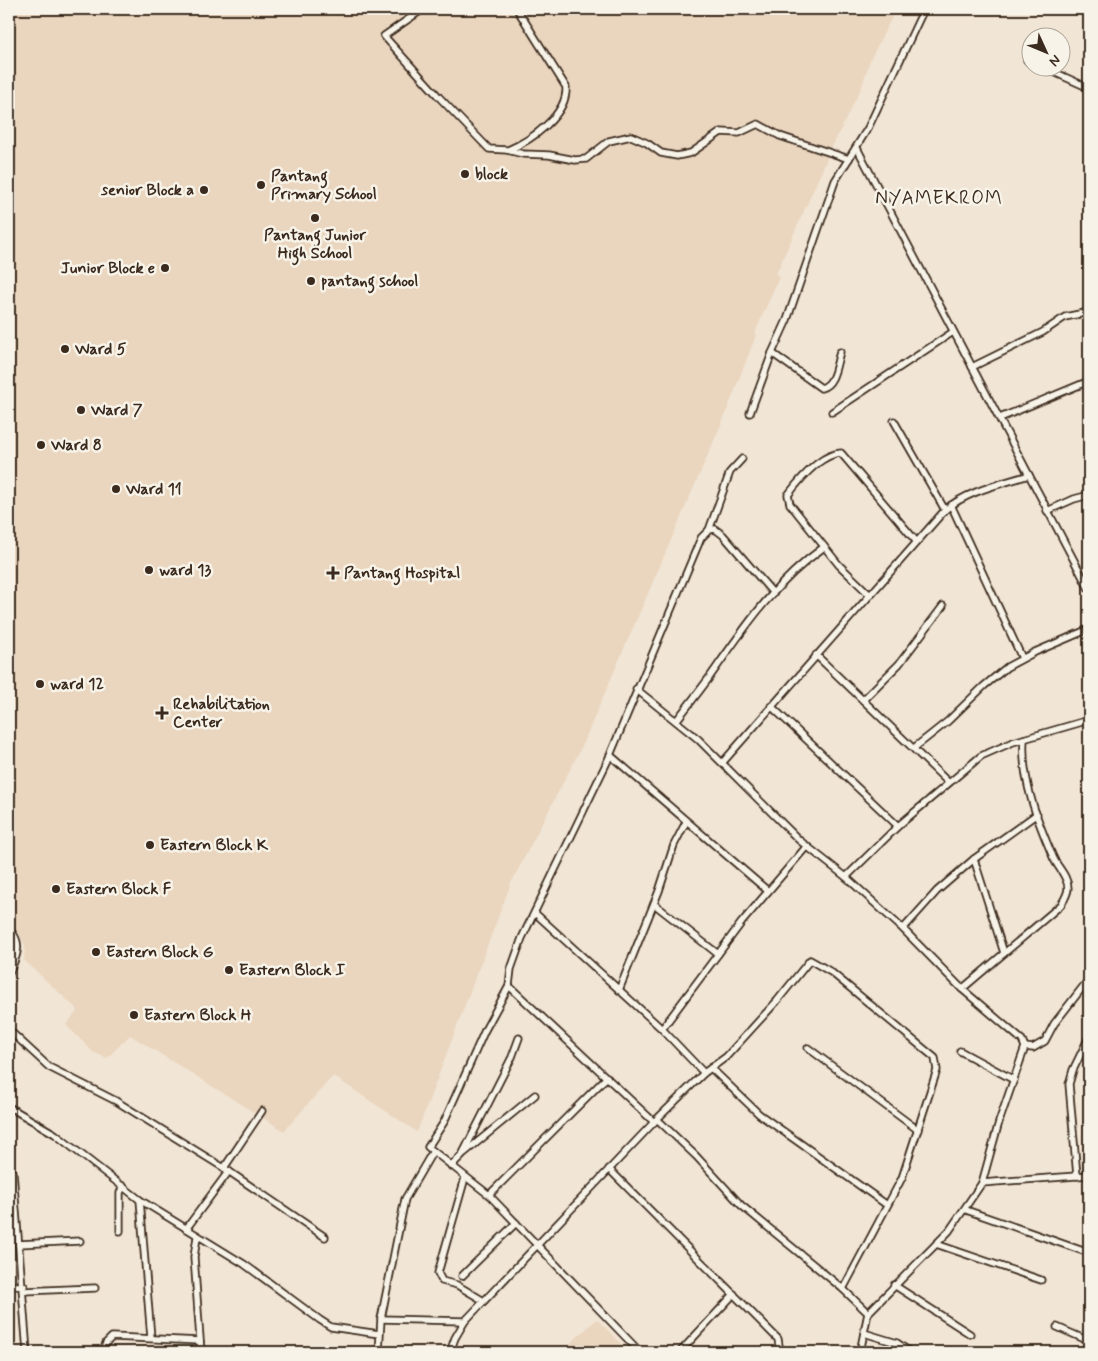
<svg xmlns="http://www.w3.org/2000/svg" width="1098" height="1361" font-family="Mynerve,sans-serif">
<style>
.built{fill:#ead5be}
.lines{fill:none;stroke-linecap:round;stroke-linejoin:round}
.street-casing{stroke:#3b2a1e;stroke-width:9}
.street{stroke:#f7f3e8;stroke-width:5.5}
.poi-dot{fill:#3b2a1e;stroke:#f7f3e8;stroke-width:2}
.labels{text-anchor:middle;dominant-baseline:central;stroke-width:5;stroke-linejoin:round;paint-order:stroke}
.poi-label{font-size:16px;font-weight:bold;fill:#3b2a1e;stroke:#f7f3e8;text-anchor:start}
.quarter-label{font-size:19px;letter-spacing:1px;fill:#3b2a1e;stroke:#f7f3e8}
</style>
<rect width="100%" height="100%" fill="#f1e5d5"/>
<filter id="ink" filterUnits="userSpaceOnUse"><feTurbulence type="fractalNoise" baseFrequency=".02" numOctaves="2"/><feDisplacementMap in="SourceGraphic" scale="10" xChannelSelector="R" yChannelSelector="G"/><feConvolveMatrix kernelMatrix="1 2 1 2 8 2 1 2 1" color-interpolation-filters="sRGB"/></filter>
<g filter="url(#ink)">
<!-- built -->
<g class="built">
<polygon points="9,9 896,9 870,60 862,86 834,143 776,274 779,277 755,333 756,335 726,413 581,748 511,883 417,1132 333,1076 284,1131 130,1035 107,1058 93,1052 66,1025 78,1010 24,960 25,945 18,932 9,927"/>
<polygon points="597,1319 629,1352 561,1352"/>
</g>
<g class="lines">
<defs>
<g id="street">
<polyline points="423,9 384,36 439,97 489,149 507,150 523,154 549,155 575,160 586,159 609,141 631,136 647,143 661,153 677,156 691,153 721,132 739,133 758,124 780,136 849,159"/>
<polyline points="1027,60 1030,62"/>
<polyline points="1045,68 1089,88"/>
<polyline points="857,148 1089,589"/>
<path d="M508,150C530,141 568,115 566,87L517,9"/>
<path d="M772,353L821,388C835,385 836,364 840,352"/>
<polyline points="972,367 1043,332 1065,317 1089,312"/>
<polyline points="832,412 953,332"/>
<polyline points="750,413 772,353 787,320 835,181 868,128 924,9"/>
<polyline points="1000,418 1089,381"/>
<polyline points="894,421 945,510"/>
<polyline points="951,505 1022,658"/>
<polyline points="1047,511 1074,499 1089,495"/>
<polyline points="709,530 730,472 742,459"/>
<path d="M869,594L839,565L790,504L788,495C800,479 821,454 841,453L916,541"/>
<polyline points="816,655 948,782"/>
<polyline points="636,689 698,739 799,840 846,877 903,929 962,989 1022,1040 1025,1047 999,1122 982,1183"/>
<polyline points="863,700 899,664 943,606"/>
<polyline points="771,706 898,826"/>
<path d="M676,721C687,707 698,693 709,678C745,627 772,585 824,547"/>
<polyline points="914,748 948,721 984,686 1007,667 1035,652 1089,629"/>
<polyline points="610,755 768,891"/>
<path d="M723,762L945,510C967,491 1001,484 1029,475"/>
<polyline points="974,859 1004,953"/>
<polyline points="846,877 898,826 981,756 1013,742 1089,720"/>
<polyline points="654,904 718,954"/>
<polyline points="536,914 662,1029 704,1073"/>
<polyline points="903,929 937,891 974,859 1037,814"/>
<path d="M9,930C24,942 16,959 9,973"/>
<polyline points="509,986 654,1122"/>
<path d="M962,989L1061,905C1064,900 1068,894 1068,888C1068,876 1057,867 1053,857C1037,820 1021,779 1024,739"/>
<polyline points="619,990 659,891 674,845 686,822"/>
<polyline points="662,1029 742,922 807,846"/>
<polyline points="9,1030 49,1067 116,1101 224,1168 325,1237"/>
<polyline points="1025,1047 1033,1048 1045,1041 1054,1024 1089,979"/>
<polyline points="808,1048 918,1130"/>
<polyline points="960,1051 1014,1080"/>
<polyline points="711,1068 759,1114 887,1205"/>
<polyline points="9,1107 55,1134 140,1200 244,1264 320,1320 331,1327 379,1334"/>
<polyline points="657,1119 696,1156 741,1205 843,1289 868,1313"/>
<polyline points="464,1153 535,1095"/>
<polyline points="451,1166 462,1155 512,1057 519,1038"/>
<polyline points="224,1168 262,1111"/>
<polyline points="609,1169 778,1339 780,1352"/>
<polyline points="13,1172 27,1352"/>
<polyline points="1077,1176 1069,1084 1073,1070 1089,1037"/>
<polyline points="465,1178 438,1273 442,1281 457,1285 484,1301"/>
<polyline points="489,1195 607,1077"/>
<polyline points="140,1200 151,1338"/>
<polyline points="966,1210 1089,1253"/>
<polyline points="186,1229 229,1171"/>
<polyline points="120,1231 120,1193 123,1186"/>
<polyline points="197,1237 194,1257 201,1352"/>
<polyline points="18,1244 80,1241"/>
<polyline points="936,1244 1041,1280"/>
<polyline points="462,1276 516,1223"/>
<polyline points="894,1285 970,1334"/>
<polyline points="9,1286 24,1286"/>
<polyline points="24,1291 95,1288"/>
<polyline points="381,1319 465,1321"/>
<polyline points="1057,1327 1089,1341"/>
<polyline points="864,1333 897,1343 910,1352"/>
<polyline points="103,1352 106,1343 112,1337 200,1341"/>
<polyline points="379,1352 381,1319 405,1199 433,1151"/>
<polyline points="450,1352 455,1338 465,1321 657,1119 704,1073 726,1057 777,1001 810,960 831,972 935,1058 937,1070 902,1178 843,1289"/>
<polyline points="640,1352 489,1195 428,1147 444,1122 485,1030 509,986 511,969 522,938 608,760 701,538 709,530 715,529 723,535 772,592"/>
<polyline points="680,1352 734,1294"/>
<polyline points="860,1352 868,1313 949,1231 982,1183 1089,1175"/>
</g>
</defs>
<!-- street casing -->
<use href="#street" class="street-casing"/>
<!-- street -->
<use href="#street" class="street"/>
</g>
</g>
<!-- markers -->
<g class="poi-dot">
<circle cx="465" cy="174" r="5"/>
<circle cx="261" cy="185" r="5"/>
<circle cx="204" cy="190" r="5"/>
<circle cx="315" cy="218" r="5"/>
<circle cx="165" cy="268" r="5"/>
<circle cx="311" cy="281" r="5"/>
<circle cx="65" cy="349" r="5"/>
<circle cx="81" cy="410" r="5"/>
<circle cx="41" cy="445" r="5"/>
<circle cx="116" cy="489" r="5"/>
<circle cx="149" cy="570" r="5"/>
<path d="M330.5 565.5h5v5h5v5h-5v5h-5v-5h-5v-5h5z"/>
<circle cx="40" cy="684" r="5"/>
<path d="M159.5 705.5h5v5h5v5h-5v5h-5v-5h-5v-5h5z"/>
<circle cx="150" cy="845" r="5"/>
<circle cx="56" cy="889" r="5"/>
<circle cx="96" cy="952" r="5"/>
<circle cx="229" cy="970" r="5"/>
<circle cx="134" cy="1015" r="5"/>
</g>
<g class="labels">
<!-- poi labels -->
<g class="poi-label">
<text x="475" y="174">block</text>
<text x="271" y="176">Pantang<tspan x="271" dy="18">Primary School</tspan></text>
<text x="194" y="190" text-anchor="end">senior Block a</text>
<text x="315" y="235" text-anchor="middle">Pantang Junior<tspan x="315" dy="18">High School</tspan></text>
<text x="155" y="268" text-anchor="end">Junior Block e</text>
<text x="321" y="281">pantang school</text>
<text x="75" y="349">Ward 5</text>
<text x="91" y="410">Ward 7</text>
<text x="51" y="445">Ward 8</text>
<text x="126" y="489">Ward 11</text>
<text x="159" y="570">ward 13</text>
<text x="344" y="573">Pantang Hospital</text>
<text x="50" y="684">ward 12</text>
<text x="173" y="704">Rehabilitation<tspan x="173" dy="18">Center</tspan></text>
<text x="160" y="845">Eastern Block K</text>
<text x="66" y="889">Eastern Block F</text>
<text x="106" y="952">Eastern Block G</text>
<text x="239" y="970">Eastern Block I</text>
<text x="144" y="1015">Eastern Block H</text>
</g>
<!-- quarter labels -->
<g class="quarter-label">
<text x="939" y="198">NYAMEKROM</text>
</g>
</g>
<!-- margin -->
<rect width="1098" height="1361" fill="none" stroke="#f7f3e8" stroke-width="30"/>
<rect x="15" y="15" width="1068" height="1331" fill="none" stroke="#3b2a1e" stroke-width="2" filter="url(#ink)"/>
<!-- north arrow -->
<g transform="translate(1046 52) rotate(134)"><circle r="24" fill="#f7f3e8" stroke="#aca397"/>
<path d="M0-4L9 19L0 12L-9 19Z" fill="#3b2a1e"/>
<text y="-8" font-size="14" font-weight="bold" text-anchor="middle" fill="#3b2a1e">N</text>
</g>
</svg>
